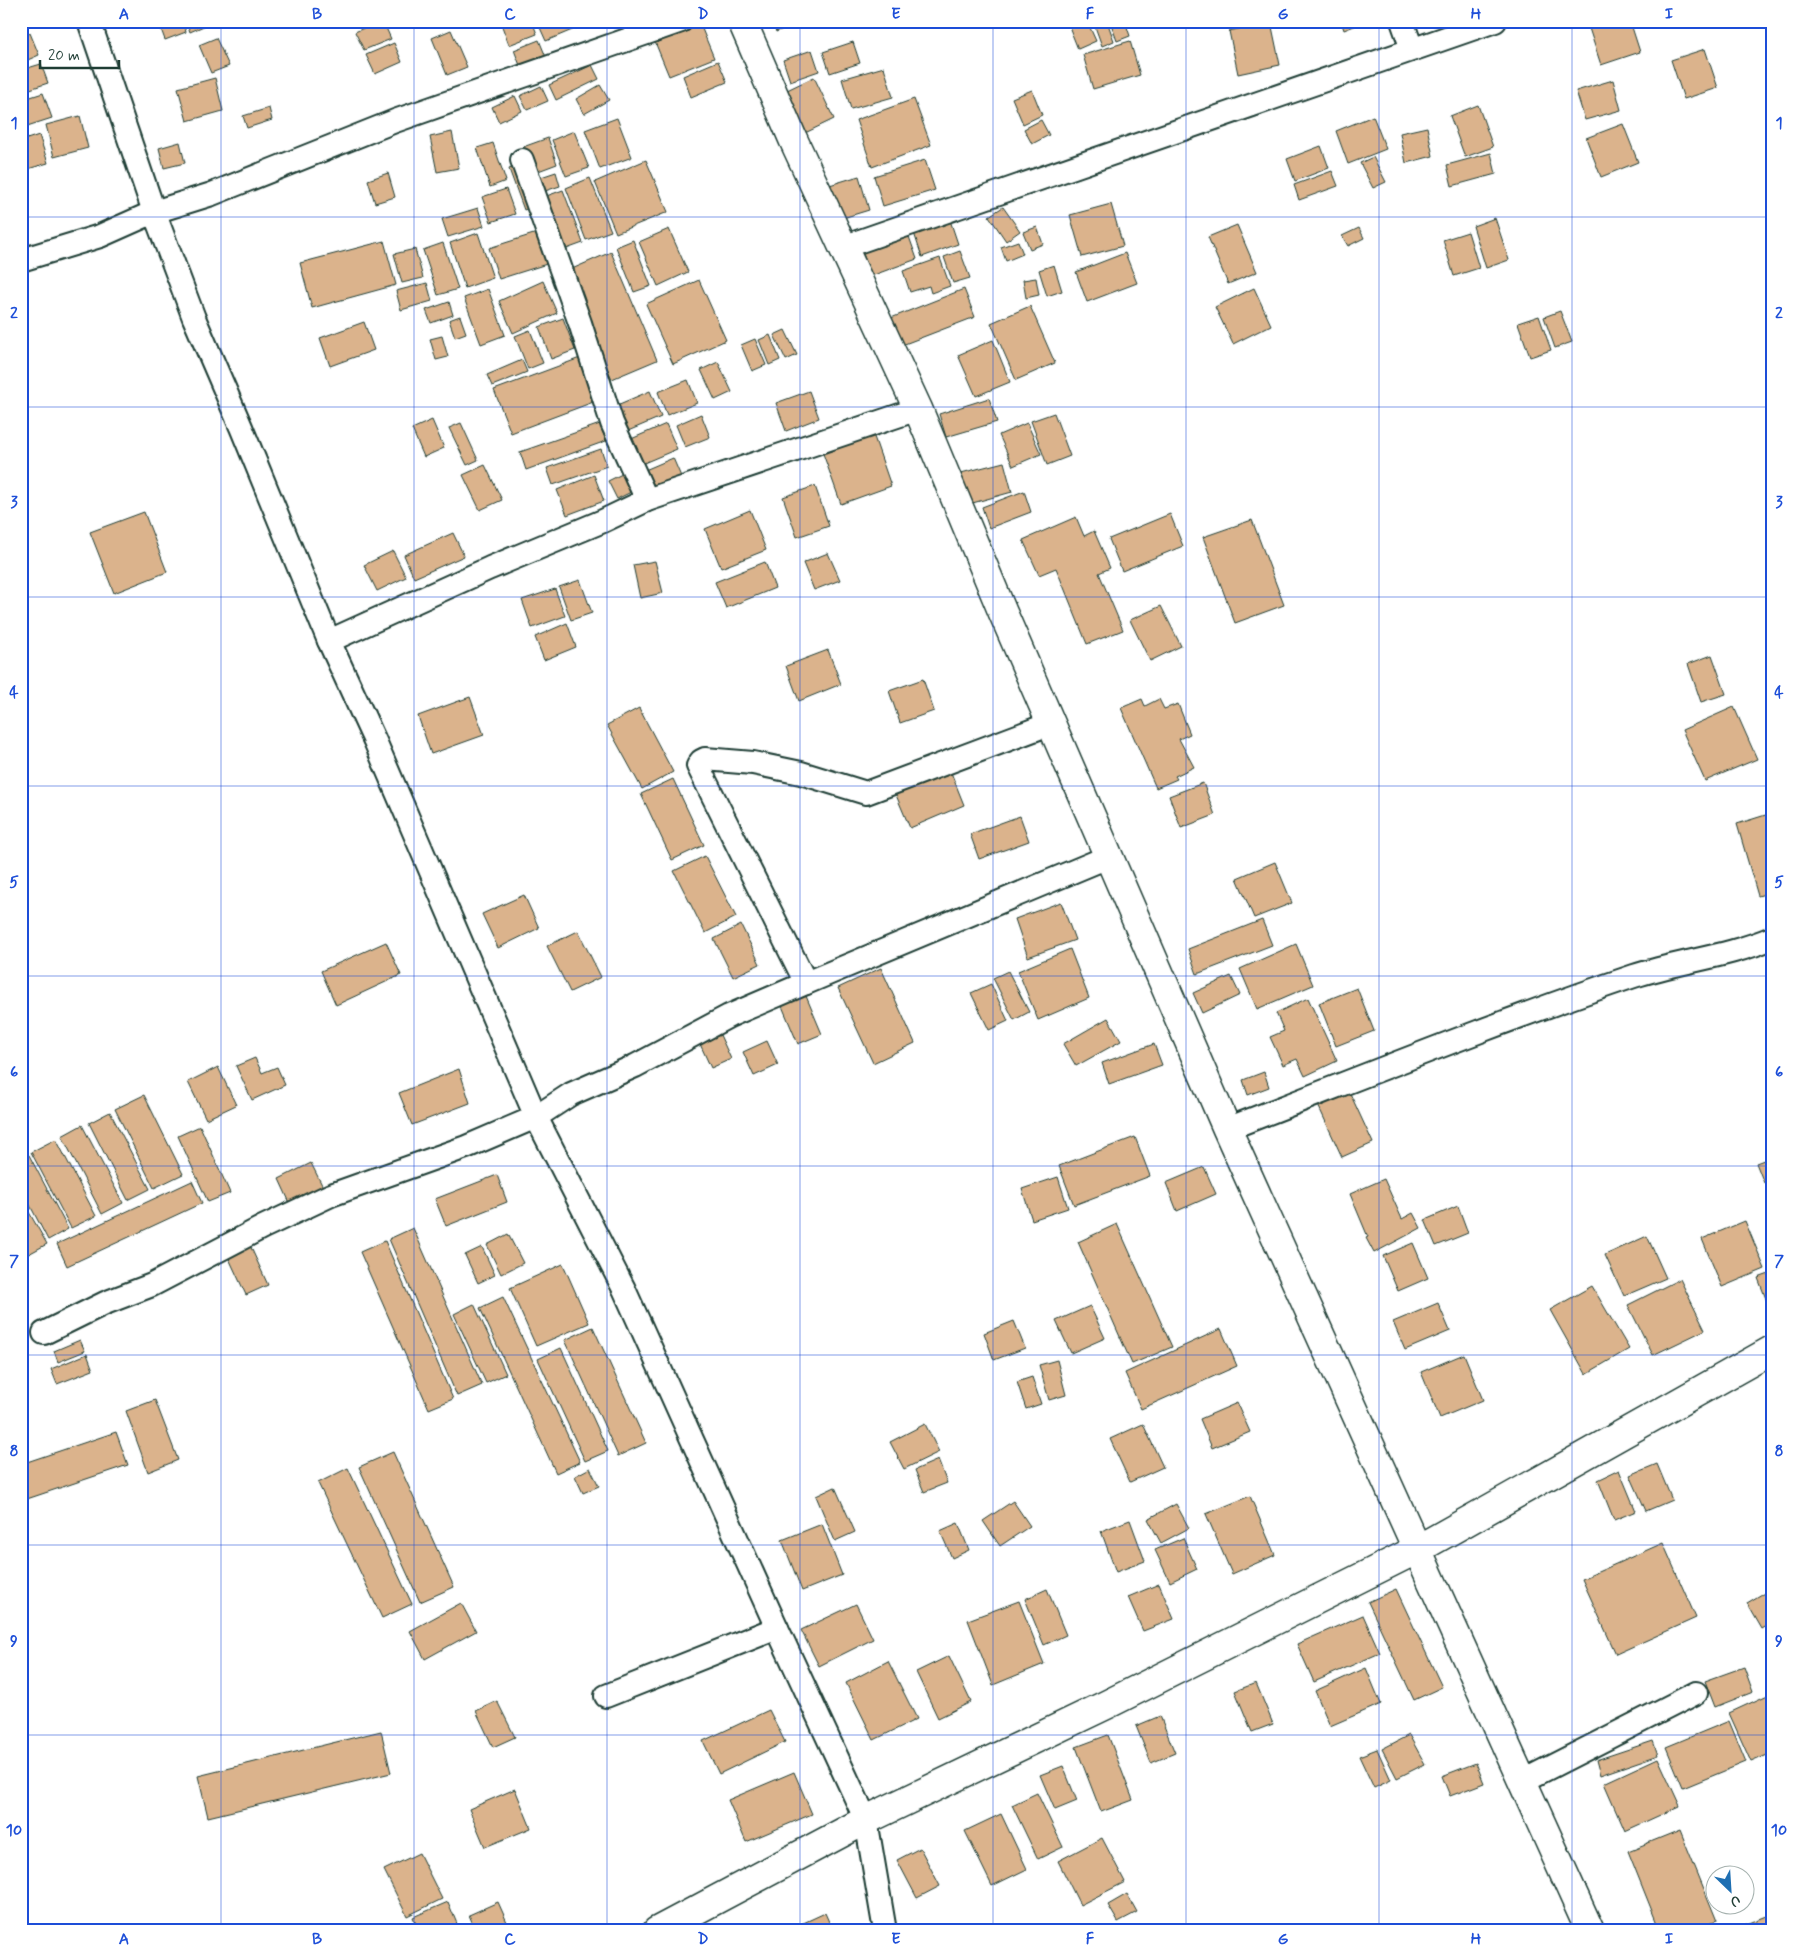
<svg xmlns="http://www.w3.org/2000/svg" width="1793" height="1952" font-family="Mynerve,sans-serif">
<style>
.building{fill:#dbb38c;stroke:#1f3d34}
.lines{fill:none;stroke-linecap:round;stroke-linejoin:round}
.minor-casing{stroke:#1f3d34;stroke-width:26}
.tertiary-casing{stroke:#1f3d34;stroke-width:31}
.secondary-casing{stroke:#1f3d34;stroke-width:31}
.minor{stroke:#fff;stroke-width:22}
.tertiary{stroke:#fff;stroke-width:28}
.secondary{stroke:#fff;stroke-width:28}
.grid{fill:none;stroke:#1d4ed8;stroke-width:1;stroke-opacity:0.55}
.neatline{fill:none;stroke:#1d4ed8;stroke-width:2}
.grid-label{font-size:16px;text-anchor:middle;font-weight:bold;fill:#1d4ed8}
</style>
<rect width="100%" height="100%" fill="#fff"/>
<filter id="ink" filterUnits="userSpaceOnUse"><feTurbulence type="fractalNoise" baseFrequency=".02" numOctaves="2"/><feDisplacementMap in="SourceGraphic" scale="10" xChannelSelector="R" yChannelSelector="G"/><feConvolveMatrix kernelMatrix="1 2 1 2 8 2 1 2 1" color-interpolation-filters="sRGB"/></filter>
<g filter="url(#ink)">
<!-- building -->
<g class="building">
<polygon points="158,21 182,21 186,32 165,40"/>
<polygon points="186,21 204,21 206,25 190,32"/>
<polygon points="379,21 383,21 391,39 364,50 355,32"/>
<polygon points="500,21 532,21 537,34 509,45"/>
<polygon points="537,21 574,21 577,28 546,41"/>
<polygon points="772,21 802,21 776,32"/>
<polygon points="1087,21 1096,41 1078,49 1070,29"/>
<polygon points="1093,21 1107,21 1114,41 1102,46"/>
<polygon points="1110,21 1125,21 1130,36 1117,41"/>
<polygon points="1341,21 1367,21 1344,30"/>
<polygon points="1630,21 1640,52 1601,65 1587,22"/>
<polygon points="1271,22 1280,65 1238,74 1229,31"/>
<polygon points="700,24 714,58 669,76 655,42"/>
<polygon points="451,30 467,67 447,75 432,38"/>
<polygon points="30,33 39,55 21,63 21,37"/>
<polygon points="216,38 229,66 211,73 199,45"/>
<polygon points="539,40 546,57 521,68 514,50"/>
<polygon points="1130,41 1140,75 1093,89 1083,55"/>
<polygon points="853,42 860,63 830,73 823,52"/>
<polygon points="394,43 402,62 375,74 366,55"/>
<polygon points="1705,49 1718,88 1684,99 1671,60"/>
<polygon points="812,50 819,71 790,81 783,60"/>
<polygon points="718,61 727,82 691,97 683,76"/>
<polygon points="41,64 48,83 21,92 21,70"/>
<polygon points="592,65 599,79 556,100 549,85"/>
<polygon points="884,67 893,97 851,109 842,79"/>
<polygon points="814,77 834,119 803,134 783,92"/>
<polygon points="215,78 223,111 187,121 178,88"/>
<polygon points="1613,80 1621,110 1585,120 1576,91"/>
<polygon points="600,85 609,100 584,114 576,99"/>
<polygon points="541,86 548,101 527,110 520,96"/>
<polygon points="1032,90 1042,115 1023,124 1012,98"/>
<polygon points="43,93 52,118 21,128 21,100"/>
<polygon points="515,96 522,111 499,122 492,107"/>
<polygon points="914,99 931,145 872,167 856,120"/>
<polygon points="1478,105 1493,147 1465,157 1450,116"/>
<polygon points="269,108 272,120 247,128 243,116"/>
<polygon points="80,116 88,148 54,157 46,125"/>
<polygon points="1373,116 1386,149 1348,164 1336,131"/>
<polygon points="617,118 632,157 600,169 585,130"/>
<polygon points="1041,120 1049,135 1032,144 1024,129"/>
<polygon points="1623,124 1638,162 1601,177 1586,138"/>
<polygon points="1427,127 1433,156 1406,163 1400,133"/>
<polygon points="574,131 589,168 566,176 552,140"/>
<polygon points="452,132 459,168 437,172 430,137"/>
<polygon points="39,135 48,163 21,171 21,141"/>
<polygon points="548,138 557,164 533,173 523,147"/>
<polygon points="180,142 185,163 164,168 159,148"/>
<polygon points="493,143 506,181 490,187 477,148"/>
<polygon points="1321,146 1329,168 1295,181 1287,159"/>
<polygon points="1491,153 1496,174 1452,186 1447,165"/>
<polygon points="1373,157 1386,182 1373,188 1360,163"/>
<polygon points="646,160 668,212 616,233 595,182"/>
<polygon points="925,160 935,190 883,206 874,176"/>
<polygon points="519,165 534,206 524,210 509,169"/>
<polygon points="1332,171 1338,186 1299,200 1294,185"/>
<polygon points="556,172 560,186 539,193 535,179"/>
<polygon points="388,173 395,197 375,203 368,180"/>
<polygon points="859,176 869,210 833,221 823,187"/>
<polygon points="590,178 611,231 586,240 566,188"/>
<polygon points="506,189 515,214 491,222 482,197"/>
<polygon points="563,190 583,243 561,251 541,198"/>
<polygon points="1111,204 1123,246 1082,257 1070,215"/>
<polygon points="1003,207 1020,231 1006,241 989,216"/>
<polygon points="478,208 484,226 448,237 442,219"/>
<polygon points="1495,218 1509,260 1486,268 1473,226"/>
<polygon points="950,220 958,244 922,257 914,233"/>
<polygon points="1237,225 1257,272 1228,284 1208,237"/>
<polygon points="1037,227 1043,244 1030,249 1023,232"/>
<polygon points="1359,228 1364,238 1348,246 1342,236"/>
<polygon points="669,229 688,272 658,286 639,242"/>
<polygon points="907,231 917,259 871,276 861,248"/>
<polygon points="540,232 550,263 499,279 489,248"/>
<polygon points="1468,232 1479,268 1454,276 1443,240"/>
<polygon points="478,233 493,278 465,288 450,243"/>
<polygon points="633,240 651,286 634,292 616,247"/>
<polygon points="384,241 396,285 312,308 300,263"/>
<polygon points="1018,241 1023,254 1006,261 1001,247"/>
<polygon points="443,243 458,289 438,295 423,250"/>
<polygon points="415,249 423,278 402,283 394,254"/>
<polygon points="960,251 970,278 953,283 944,257"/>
<polygon points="611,252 657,360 612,379 565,272"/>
<polygon points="1125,253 1137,283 1087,302 1076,272"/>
<polygon points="940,258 950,286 931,293 929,286 910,292 903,271"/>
<polygon points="1054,265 1062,291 1047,296 1039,270"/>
<polygon points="1036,278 1039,295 1026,298 1023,280"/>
<polygon points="699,280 726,340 673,364 646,304"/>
<polygon points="543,281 557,313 513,333 499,301"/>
<polygon points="427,283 432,301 401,310 396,291"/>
<polygon points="1254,288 1271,325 1233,344 1215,307"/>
<polygon points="488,289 505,335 481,344 464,298"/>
<polygon points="964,289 975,317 902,345 891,318"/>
<polygon points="449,302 453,315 431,323 426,310"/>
<polygon points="1030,306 1055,363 1016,380 991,323"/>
<polygon points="1560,311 1572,342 1555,348 1544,317"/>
<polygon points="460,316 466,333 455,337 449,320"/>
<polygon points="1539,316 1551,350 1530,357 1518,323"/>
<polygon points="563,318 575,350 551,359 539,327"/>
<polygon points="364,322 374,350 330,366 320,338"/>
<polygon points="530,330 543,363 528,369 515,336"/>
<polygon points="785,330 797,355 786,360 774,335"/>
<polygon points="770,335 780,360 769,365 759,340"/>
<polygon points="442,336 448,357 436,360 430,339"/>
<polygon points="755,339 766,365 752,371 741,345"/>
<polygon points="993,340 1010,382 976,396 958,355"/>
<polygon points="580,358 596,401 511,433 494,390"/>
<polygon points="522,360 527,372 492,386 487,375"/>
<polygon points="718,362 732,392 715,400 701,370"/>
<polygon points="688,380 697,403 667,415 658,392"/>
<polygon points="650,391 661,417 628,431 617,405"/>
<polygon points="809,391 819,418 786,431 776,403"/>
<polygon points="989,398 997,422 946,437 939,414"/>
<polygon points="1054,413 1070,456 1047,465 1031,421"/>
<polygon points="701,414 710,437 685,447 676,425"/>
<polygon points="432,420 444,448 424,457 412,429"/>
<polygon points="461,423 478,460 467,465 449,428"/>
<polygon points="1027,423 1041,454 1013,466 999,435"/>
<polygon points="600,424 606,441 526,470 520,452"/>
<polygon points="666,424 677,449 632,468 622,443"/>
<polygon points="872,431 891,486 841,504 821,448"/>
<polygon points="601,449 607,466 553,485 547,468"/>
<polygon points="673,458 682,479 654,490 645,470"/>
<polygon points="1004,462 1012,492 969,504 961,473"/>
<polygon points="485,465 502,500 480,510 463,475"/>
<polygon points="624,473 633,491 617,499 608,481"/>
<polygon points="594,475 604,501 567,515 557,490"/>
<polygon points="815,486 829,526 797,537 783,497"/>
<polygon points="1024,491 1031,512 989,528 982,507"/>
<polygon points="750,510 766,550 721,568 705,529"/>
<polygon points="144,512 167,572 114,593 90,532"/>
<polygon points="1170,514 1183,546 1122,571 1109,539"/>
<polygon points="1076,517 1084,536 1094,531 1110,568 1099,573 1123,630 1087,644 1056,568 1039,575 1023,540"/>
<polygon points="1252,520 1284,605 1235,623 1203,537"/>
<polygon points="453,533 464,556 414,578 404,555"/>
<polygon points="393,551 406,577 377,591 364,565"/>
<polygon points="828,553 840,580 814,590 803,563"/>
<polygon points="655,561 663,593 640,598 633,565"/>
<polygon points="765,562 775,588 726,608 715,582"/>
<polygon points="580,580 592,613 571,620 559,587"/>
<polygon points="555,589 565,616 532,628 522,600"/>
<polygon points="1161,606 1181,646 1150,661 1130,620"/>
<polygon points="567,623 576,647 544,660 535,637"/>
<polygon points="828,650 841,684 799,701 786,666"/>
<polygon points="1712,655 1726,694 1701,702 1688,664"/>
<polygon points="923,679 934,711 900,723 889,691"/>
<polygon points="470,697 484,735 431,754 418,716"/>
<polygon points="1142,699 1145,706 1159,699 1164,709 1178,704 1190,734 1179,739 1194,767 1175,776 1177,779 1156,788 1121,708"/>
<polygon points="1734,707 1757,759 1705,781 1682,730"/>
<polygon points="639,708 673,772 642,789 607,725"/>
<polygon points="948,765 964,805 910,828 893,788"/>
<polygon points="673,779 704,845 672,860 641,794"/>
<polygon points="1203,783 1215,815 1181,828 1169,796"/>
<polygon points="1772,813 1772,892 1758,896 1737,824"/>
<polygon points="1020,816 1029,841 979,859 970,834"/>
<polygon points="705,856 736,917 705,933 674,871"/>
<polygon points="1275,862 1292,903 1254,918 1237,878"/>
<polygon points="524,895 539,928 498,948 482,914"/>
<polygon points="1061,902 1075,940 1028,957 1015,919"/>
<polygon points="1262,920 1272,945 1197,974 1188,949"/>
<polygon points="741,925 760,964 733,977 714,939"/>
<polygon points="578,931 601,977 570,992 547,946"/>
<polygon points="386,942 401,975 336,1005 321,971"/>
<polygon points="1296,944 1313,985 1257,1009 1240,969"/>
<polygon points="1070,949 1089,998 1038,1020 1018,971"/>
<polygon points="881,968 915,1043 873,1063 838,988"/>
<polygon points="1008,971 1029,1012 1014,1020 993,978"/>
<polygon points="1231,976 1240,995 1202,1013 1193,993"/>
<polygon points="991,984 1008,1021 989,1030 971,993"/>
<polygon points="1357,988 1374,1031 1336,1046 1319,1003"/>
<polygon points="806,996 822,1034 798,1044 782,1006"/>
<polygon points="1308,998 1337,1061 1305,1076 1297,1059 1283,1065 1270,1037 1284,1031 1276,1013"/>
<polygon points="1108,1018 1121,1041 1076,1066 1063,1044"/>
<polygon points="720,1035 731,1059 711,1068 700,1044"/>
<polygon points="767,1041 778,1065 754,1076 743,1052"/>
<polygon points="1154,1044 1162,1065 1109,1084 1102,1063"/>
<polygon points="255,1058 262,1073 277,1067 285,1085 252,1100 236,1066"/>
<polygon points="218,1067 236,1105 206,1119 188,1082"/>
<polygon points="459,1069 470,1103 412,1125 399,1093"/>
<polygon points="1264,1072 1269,1087 1248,1095 1243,1080"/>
<polygon points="1348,1089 1373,1143 1342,1157 1317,1103"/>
<polygon points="144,1095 183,1174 154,1188 115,1109"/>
<polygon points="110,1112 150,1189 128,1200 89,1123"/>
<polygon points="82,1125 123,1203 102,1214 62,1136"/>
<polygon points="200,1126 230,1193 208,1202 178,1136"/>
<polygon points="1135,1137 1150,1176 1074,1205 1059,1166"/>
<polygon points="56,1139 96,1216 71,1228 31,1152"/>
<polygon points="29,1155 68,1229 48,1240 21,1188 21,1159"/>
<polygon points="1772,1157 1772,1180 1764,1183 1756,1163"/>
<polygon points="311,1163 323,1187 290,1203 279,1179"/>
<polygon points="1204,1167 1216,1194 1177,1211 1166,1183"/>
<polygon points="497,1175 507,1202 446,1226 435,1199"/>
<polygon points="1058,1177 1068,1208 1032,1220 1022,1189"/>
<polygon points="1384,1179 1402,1219 1413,1213 1421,1228 1374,1253 1366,1238 1368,1237 1350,1194"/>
<polygon points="192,1181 202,1203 67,1266 57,1244"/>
<polygon points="21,1198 47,1244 25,1256 21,1250"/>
<polygon points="1458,1206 1468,1233 1436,1246 1425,1220"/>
<polygon points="1745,1221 1765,1269 1722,1287 1702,1239"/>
<polygon points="1117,1224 1172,1347 1132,1364 1078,1242"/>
<polygon points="413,1228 482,1385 457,1396 389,1239"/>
<polygon points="508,1234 523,1263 501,1274 487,1245"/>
<polygon points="1647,1236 1666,1278 1624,1296 1605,1255"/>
<polygon points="248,1241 268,1285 246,1295 226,1252"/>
<polygon points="385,1241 453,1399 429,1409 360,1252"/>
<polygon points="1413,1243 1428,1278 1398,1291 1383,1256"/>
<polygon points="482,1247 495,1275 478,1283 465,1255"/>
<polygon points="563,1264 589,1323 536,1346 510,1288"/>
<polygon points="1772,1273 1772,1302 1768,1304 1758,1278"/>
<polygon points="1680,1279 1705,1330 1653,1355 1628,1305"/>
<polygon points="1592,1286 1629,1349 1586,1374 1550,1310"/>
<polygon points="503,1297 580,1462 556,1473 480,1308"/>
<polygon points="1438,1303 1450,1331 1405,1350 1393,1322"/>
<polygon points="474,1304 506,1374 486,1383 454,1314"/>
<polygon points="1090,1306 1105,1338 1071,1353 1056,1321"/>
<polygon points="1014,1321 1025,1348 994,1360 984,1333"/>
<polygon points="593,1327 646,1443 618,1456 565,1340"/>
<polygon points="1221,1329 1237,1366 1141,1409 1125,1373"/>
<polygon points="80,1340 85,1351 58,1362 54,1351"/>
<polygon points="561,1348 608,1451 585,1461 538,1359"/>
<polygon points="87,1354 93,1370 57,1384 51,1369"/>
<polygon points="1464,1354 1483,1400 1440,1418 1421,1372"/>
<polygon points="1057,1360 1066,1395 1049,1400 1039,1365"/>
<polygon points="1032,1377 1041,1404 1026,1409 1017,1382"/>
<polygon points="155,1400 178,1460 148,1472 126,1411"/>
<polygon points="1237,1403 1250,1432 1212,1448 1200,1419"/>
<polygon points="925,1424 939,1452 904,1469 890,1442"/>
<polygon points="1143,1424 1163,1467 1130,1482 1110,1439"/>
<polygon points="116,1432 128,1465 21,1501 21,1464"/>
<polygon points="393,1452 454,1587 420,1602 359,1467"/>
<polygon points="938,1460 947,1483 924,1492 915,1470"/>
<polygon points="1657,1464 1672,1500 1646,1511 1630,1475"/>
<polygon points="348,1468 412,1604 382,1618 318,1483"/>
<polygon points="590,1468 599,1486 583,1493 575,1476"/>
<polygon points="1619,1470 1636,1511 1614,1520 1598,1480"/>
<polygon points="835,1487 855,1532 835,1541 816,1496"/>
<polygon points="1250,1496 1275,1555 1232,1574 1206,1514"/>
<polygon points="1013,1501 1030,1526 1000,1546 983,1521"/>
<polygon points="1176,1504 1189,1528 1161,1543 1148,1519"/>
<polygon points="1130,1520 1145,1561 1116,1572 1101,1531"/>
<polygon points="958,1523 969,1550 952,1558 940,1531"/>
<polygon points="822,1524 842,1575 802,1591 782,1540"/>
<polygon points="1183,1538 1197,1569 1170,1582 1155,1550"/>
<polygon points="1663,1543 1696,1618 1616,1654 1582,1579"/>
<polygon points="1159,1584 1174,1619 1143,1631 1128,1597"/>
<polygon points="1772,1588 1772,1623 1762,1629 1747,1603"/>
<polygon points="1047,1589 1066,1635 1044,1645 1025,1599"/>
<polygon points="1396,1589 1442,1687 1414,1700 1368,1602"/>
<polygon points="1019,1601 1044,1664 993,1685 968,1620"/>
<polygon points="461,1603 476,1631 425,1659 410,1631"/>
<polygon points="856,1604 873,1639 819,1666 801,1630"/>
<polygon points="1363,1615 1380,1653 1314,1682 1297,1644"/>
<polygon points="1772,1628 1772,1642 1767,1629"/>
<polygon points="949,1656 971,1702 938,1718 916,1672"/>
<polygon points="888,1661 917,1719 874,1740 846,1683"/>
<polygon points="1744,1667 1753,1692 1715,1707 1705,1681"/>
<polygon points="1366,1668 1381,1704 1330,1726 1315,1691"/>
<polygon points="1256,1683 1273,1724 1252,1732 1235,1691"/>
<polygon points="1772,1693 1772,1753 1751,1762 1729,1713"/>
<polygon points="497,1701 515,1737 493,1747 476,1711"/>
<polygon points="769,1710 785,1742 719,1774 703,1741"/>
<polygon points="1160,1716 1175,1753 1151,1763 1136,1726"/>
<polygon points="1729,1721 1746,1762 1683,1788 1666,1747"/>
<polygon points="381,1731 391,1773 208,1817 198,1776"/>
<polygon points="1108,1735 1133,1800 1101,1812 1076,1747"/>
<polygon points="1409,1735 1425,1764 1397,1778 1382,1749"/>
<polygon points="1653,1741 1658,1755 1600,1775 1596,1760"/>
<polygon points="1377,1749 1391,1780 1374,1788 1359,1756"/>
<polygon points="1658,1758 1680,1806 1625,1831 1604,1783"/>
<polygon points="1476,1763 1484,1783 1450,1796 1442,1776"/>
<polygon points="1063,1766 1077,1801 1055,1810 1040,1775"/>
<polygon points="794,1772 812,1814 746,1842 728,1800"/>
<polygon points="515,1789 531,1828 485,1847 469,1809"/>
<polygon points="1037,1793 1063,1847 1038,1859 1012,1805"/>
<polygon points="1001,1814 1027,1869 992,1886 965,1831"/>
<polygon points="1680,1830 1717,1921 1692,1931 1660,1931 1628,1851"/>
<polygon points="1102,1838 1125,1882 1080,1905 1058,1861"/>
<polygon points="920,1848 940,1886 917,1898 897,1860"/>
<polygon points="419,1853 442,1899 407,1916 384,1870"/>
<polygon points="1127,1894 1137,1912 1118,1922 1108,1905"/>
<polygon points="448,1902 460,1931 419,1931 413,1917"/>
<polygon points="498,1902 511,1931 476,1931 469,1915"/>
<polygon points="825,1913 833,1931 786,1931"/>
<polygon points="1772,1914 1772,1931 1729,1931"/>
<polygon points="781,1925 783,1931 766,1931"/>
</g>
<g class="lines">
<defs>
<g id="minor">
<polyline points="89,21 154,212 194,318 241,427 329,641 375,741 536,1117 624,1289 777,1628 866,1820 885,1931"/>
<polyline points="1402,21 1412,49"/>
<polyline points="522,160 580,323 612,423 647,500"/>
<polyline points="843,247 1495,21"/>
<polyline points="21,260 100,236 154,212 212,194 395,121 681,21"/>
<polyline points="329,641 490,568 603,521 647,500 918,409"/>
<polyline points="806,983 1110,856"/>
<path d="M1227,1129C1362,1077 1497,1022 1634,976C1680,961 1727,957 1772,938"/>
<polyline points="44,1333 105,1303 152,1285 263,1227 331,1195 466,1147 536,1117 571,1094 635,1066 729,1016 806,983 701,772 698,766 701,761 705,759 753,763 801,773 866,793 1052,723"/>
<polyline points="606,1696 777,1628"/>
<polyline points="1523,1781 1696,1693"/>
</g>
<polyline id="tertiary" points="657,1931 866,1820 1106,1705 1418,1549 1772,1350"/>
<polyline id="secondary" points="742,21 793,139 918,409 1003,613 1227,1129 1590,1931"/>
</defs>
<!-- minor casing -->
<use href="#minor" class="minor-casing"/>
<!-- tertiary casing -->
<use href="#tertiary" class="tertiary-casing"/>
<!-- secondary casing -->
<use href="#secondary" class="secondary-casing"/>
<!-- minor -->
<use href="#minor" class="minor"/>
<!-- tertiary -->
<use href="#tertiary" class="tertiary"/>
<!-- secondary -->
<use href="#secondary" class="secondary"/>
</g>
</g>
<!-- grid -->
<path class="grid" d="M221,21V1931M414,21V1931M607,21V1931M800,21V1931M993,21V1931M1186,21V1931M1379,21V1931M1572,21V1931M21,217H1772M21,407H1772M21,597H1772M21,786H1772M21,976H1772M21,1166H1772M21,1355H1772M21,1545H1772M21,1735H1772"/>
<!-- margin -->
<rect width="1793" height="1952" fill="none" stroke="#fff" stroke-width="55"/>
<!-- north arrow -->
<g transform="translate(1730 1890) rotate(155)"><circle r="24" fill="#ffffff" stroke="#a5b1ae"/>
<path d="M0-4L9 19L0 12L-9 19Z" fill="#1f6fb2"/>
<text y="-8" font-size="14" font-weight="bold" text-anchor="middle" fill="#1f3d34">U</text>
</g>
<!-- scale -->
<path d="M40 60v8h79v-8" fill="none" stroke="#1f3d34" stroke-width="2.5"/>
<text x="48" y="60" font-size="15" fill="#1f3d34" stroke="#ffffff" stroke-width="4" paint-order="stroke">20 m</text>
<rect x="28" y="28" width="1738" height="1896" class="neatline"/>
<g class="grid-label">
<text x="124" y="19">A</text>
<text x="317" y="19">B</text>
<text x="510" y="19">C</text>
<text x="703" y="19">D</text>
<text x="896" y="19">E</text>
<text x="1090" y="19">F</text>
<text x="1283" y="19">G</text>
<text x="1476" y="19">H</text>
<text x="1669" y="19">I</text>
<text x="14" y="128">1</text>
<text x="1779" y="128">1</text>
<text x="14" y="318">2</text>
<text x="1779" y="318">2</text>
<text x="14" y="507">3</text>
<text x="1779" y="507">3</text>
<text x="14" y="697">4</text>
<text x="1779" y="697">4</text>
<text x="14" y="887">5</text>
<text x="1779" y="887">5</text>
<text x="14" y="1077">6</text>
<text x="1779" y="1077">6</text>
<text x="14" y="1266">7</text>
<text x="1779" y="1266">7</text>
<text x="14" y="1456">8</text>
<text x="1779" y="1456">8</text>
<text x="14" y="1646">9</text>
<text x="1779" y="1646">9</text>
<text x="14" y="1835">10</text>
<text x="1779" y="1835">10</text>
<text x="124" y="1944">A</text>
<text x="317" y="1944">B</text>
<text x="510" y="1944">C</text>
<text x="703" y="1944">D</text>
<text x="896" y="1944">E</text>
<text x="1090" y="1944">F</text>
<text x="1283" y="1944">G</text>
<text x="1476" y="1944">H</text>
<text x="1669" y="1944">I</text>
</g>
</svg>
